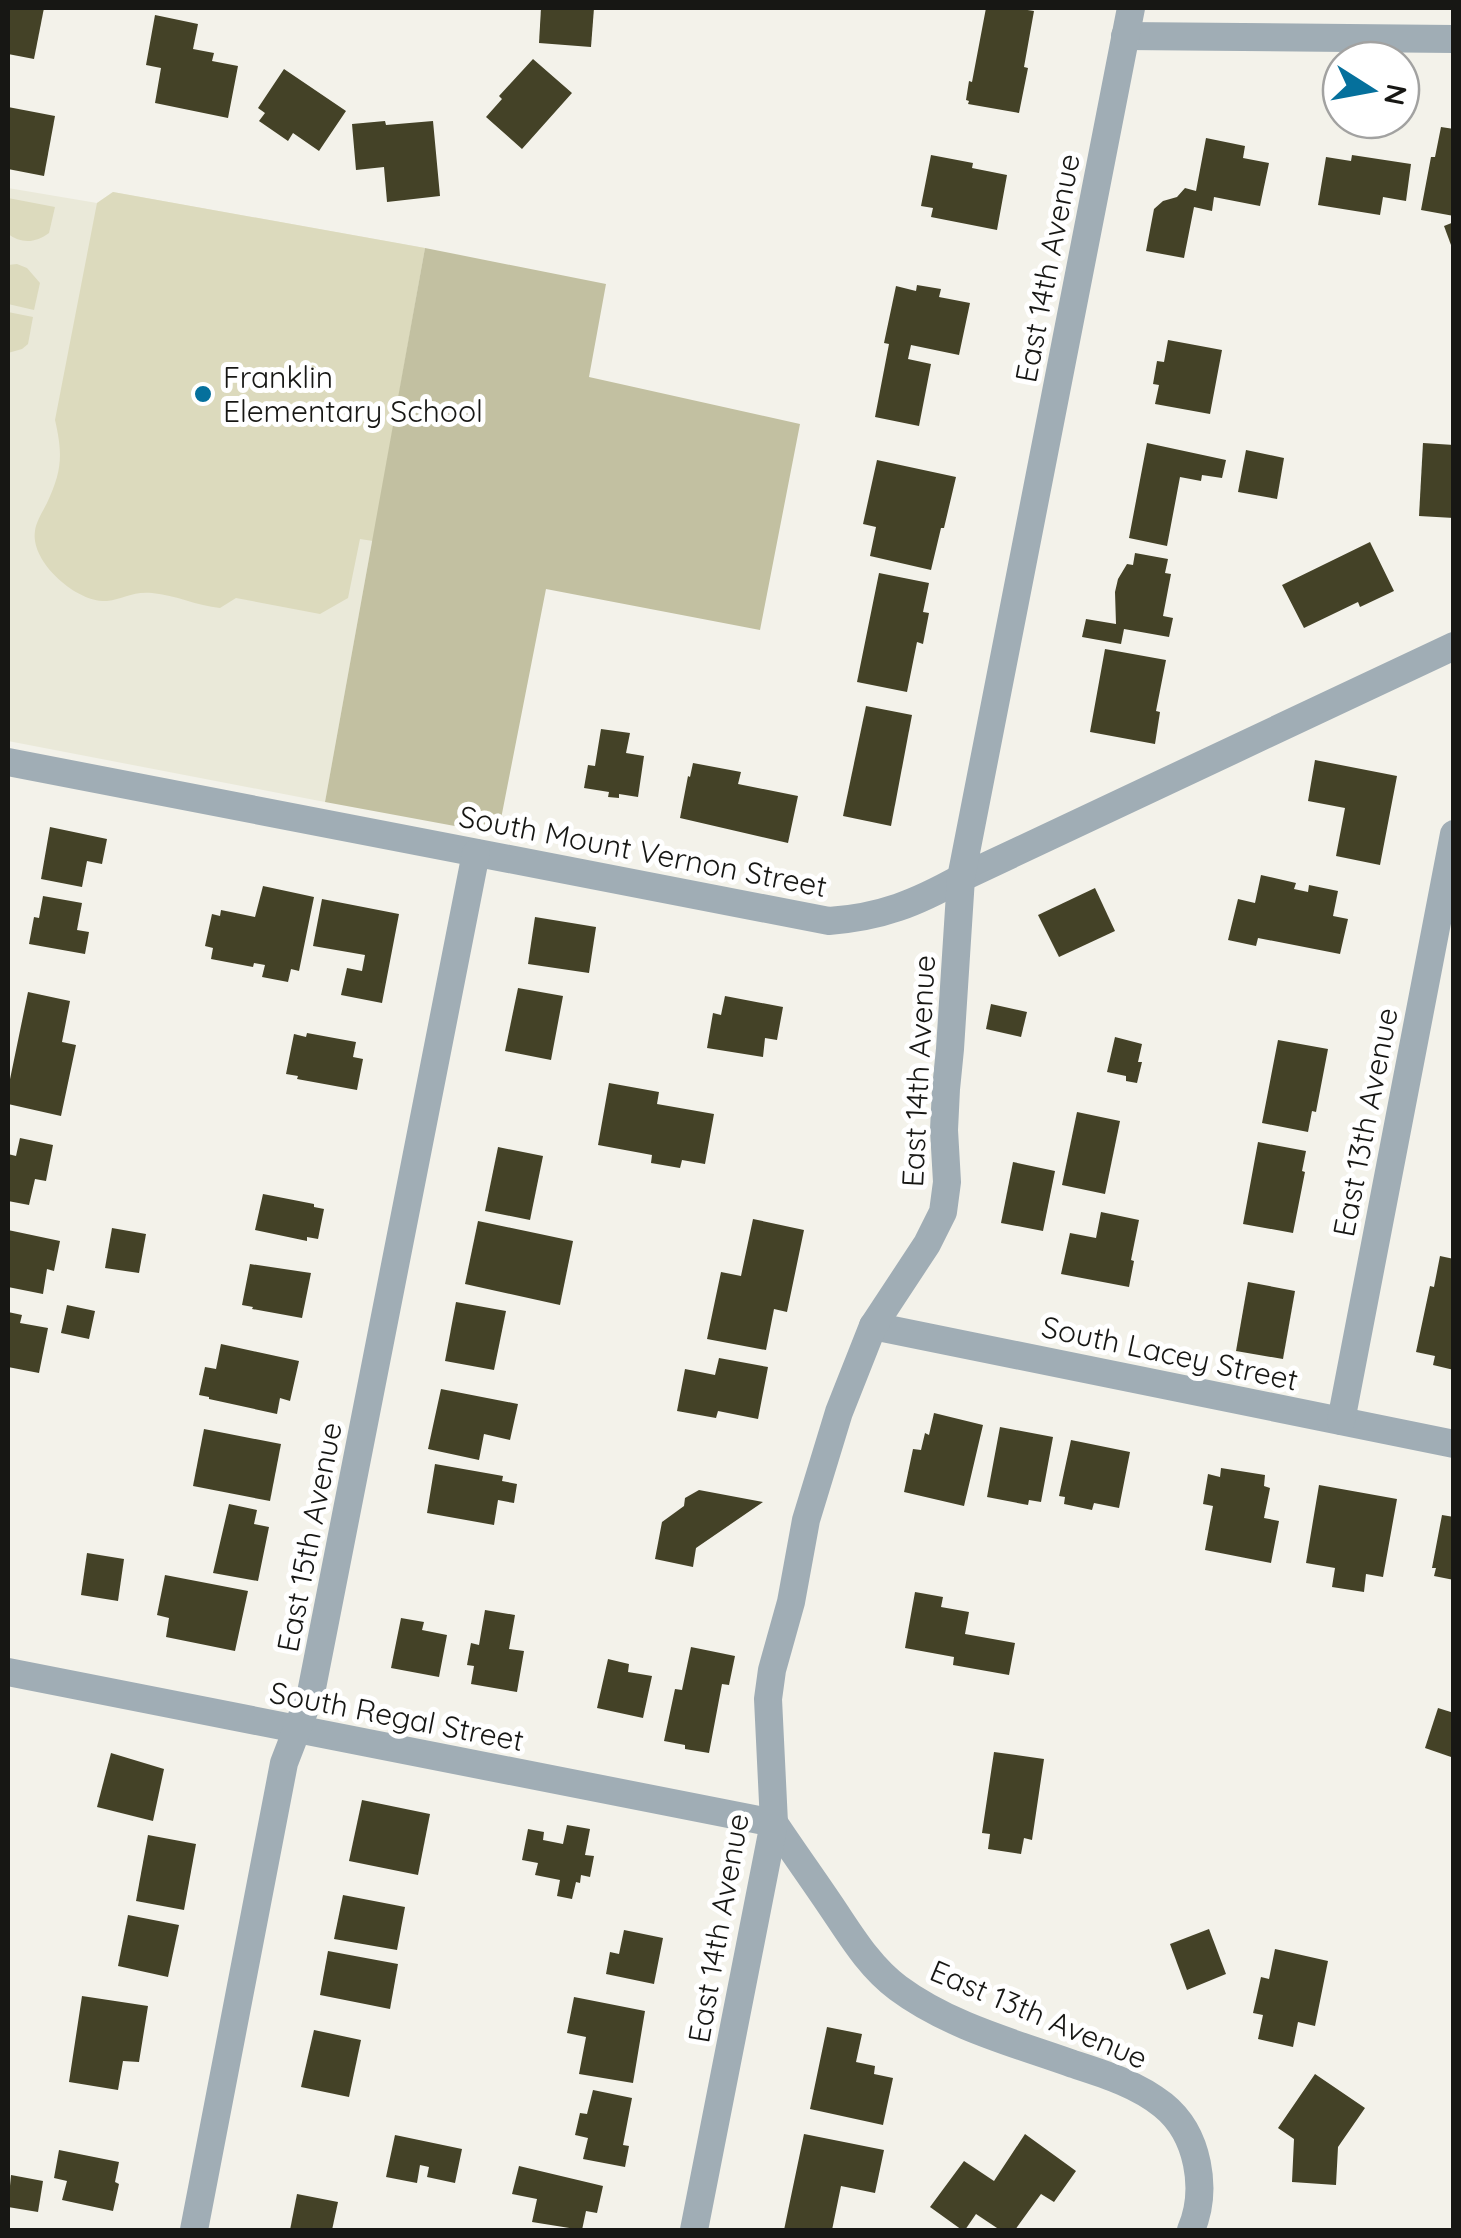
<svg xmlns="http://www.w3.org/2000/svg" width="1461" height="2238" font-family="Quicksand,sans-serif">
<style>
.built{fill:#eae9d9}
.green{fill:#dcdabd}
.forest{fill:#c2c0a1}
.building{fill:#444227}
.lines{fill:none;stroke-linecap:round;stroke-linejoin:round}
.minor{stroke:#a0adb5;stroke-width:28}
.poi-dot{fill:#05709c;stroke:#fff;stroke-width:4}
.labels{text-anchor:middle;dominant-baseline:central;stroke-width:10;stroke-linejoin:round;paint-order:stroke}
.street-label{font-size:30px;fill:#171714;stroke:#fff}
.poi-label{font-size:30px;fill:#171714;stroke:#fff;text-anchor:start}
</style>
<rect width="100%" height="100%" fill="#f3f2ea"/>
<!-- built -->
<polygon class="built" points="8,188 97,203 113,192 425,248 325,802 8,741"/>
<!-- green -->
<g class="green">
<path d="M113,192L425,248L373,541L360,539L348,598L320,614L236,598L220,608C197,606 176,595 152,593C133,591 123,599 107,601C77,603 30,562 35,531C36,522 43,511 47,503C62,471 63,455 55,420L97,203Z"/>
<path d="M8,198L55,207L49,233C36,243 21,244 8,234Z"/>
<polygon points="17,264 27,268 40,283 34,310 8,304 8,265"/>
<polygon points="8,312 33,317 28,344 22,349 8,353"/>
</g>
<!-- forest -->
<polygon class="forest" points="425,248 606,284 589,377 800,424 760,630 546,589 498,834 325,802"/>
<!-- building -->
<g class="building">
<polygon points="8,8 44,8 34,59 8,54"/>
<polygon points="541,8 594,8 591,47 539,43"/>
<polygon points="986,8 1014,8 1034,11 1024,67 1028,68 1019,113 968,104 969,101 966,100 969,81 972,82"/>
<polygon points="155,15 198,24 193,49 214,53 212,61 238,66 228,118 155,103 161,68 146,65"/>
<polygon points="533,59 572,93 522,149 486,117 502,99 499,96"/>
<polygon points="284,69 346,111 319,151 293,133 288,141 259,121 265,113 258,108"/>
<polygon points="8,107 55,116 44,176 8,169"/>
<polygon points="385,121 386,125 433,121 440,196 387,202 384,167 356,170 352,124"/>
<polygon points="1441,127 1454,129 1454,216 1421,210 1431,157 1435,157"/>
<polygon points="1206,138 1245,146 1243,158 1269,163 1260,206 1214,197 1212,211 1194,207 1184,258 1146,251 1154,209 1163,201 1177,197 1185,188 1196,191"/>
<polygon points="931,155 973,163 972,168 1007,175 997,230 931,217 933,208 921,206"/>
<polygon points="1352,155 1411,164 1406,201 1383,197 1380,215 1318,205 1326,157 1351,161"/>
<polygon points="1454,222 1454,244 1451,245 1444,226"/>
<polygon points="917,285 941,289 939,297 970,303 959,355 911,345 908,359 931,364 919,426 875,417 889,344 884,343 896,286 916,291"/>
<polygon points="1168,340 1222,350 1210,414 1155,404 1159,385 1153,384 1157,361 1164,362"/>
<polygon points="1147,443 1226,460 1222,478 1202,475 1201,481 1180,477 1167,546 1129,538"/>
<polygon points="1423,443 1454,445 1454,518 1419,516"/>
<polygon points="1246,450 1284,458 1277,499 1238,492"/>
<polygon points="877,460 956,477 944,528 941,528 931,570 870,556 876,527 863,524"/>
<polygon points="1370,542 1394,591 1360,607 1358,602 1304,628 1282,585"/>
<polygon points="1135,553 1168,559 1165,573 1171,574 1163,616 1173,618 1169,637 1124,629 1121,644 1082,637 1086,619 1116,624 1115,592 1118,579 1127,564 1133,565"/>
<polygon points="879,573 929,583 923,612 929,613 923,644 917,642 907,692 857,682"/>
<polygon points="1105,649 1166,660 1156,711 1160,712 1155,744 1090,732"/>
<polygon points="866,706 912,715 891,826 843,816"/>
<polygon points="601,729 630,733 626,753 644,756 638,797 619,794 619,798 608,797 609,792 584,788 588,765 595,766"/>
<polygon points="1315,760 1397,776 1380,865 1336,856 1345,808 1308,801"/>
<polygon points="693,763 741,772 738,784 798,796 788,843 680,818 688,776 690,777"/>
<polygon points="50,827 107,839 102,864 87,861 82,887 41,879"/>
<polygon points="1261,875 1296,883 1294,889 1308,892 1309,885 1338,891 1333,916 1348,919 1340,954 1258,938 1256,946 1228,940 1238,899 1255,903"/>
<polygon points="263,886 314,897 299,971 291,969 288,982 262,977 265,965 254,963 253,967 211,959 213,948 205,946 212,914 220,916 221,910 255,917"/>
<polygon points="1095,888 1115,931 1059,957 1038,915"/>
<polygon points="43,896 82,903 77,930 89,932 85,954 29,944 34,917 39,918"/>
<polygon points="322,899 399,914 382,1003 341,995 347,968 362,971 365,955 313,946"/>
<polygon points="535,917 596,927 589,973 528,964"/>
<polygon points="518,988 563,996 551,1060 505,1051"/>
<polygon points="28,992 70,1001 62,1042 76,1045 61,1116 8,1104 8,1089"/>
<polygon points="725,996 783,1007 777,1040 765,1038 763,1057 707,1048 713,1013 721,1015"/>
<polygon points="991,1004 1027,1012 1021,1037 986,1029"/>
<polygon points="307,1033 356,1042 353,1057 363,1059 357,1090 297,1079 298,1076 286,1074 294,1034 306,1037"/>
<polygon points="1115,1037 1142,1044 1138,1062 1142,1062 1137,1083 1126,1081 1126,1076 1107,1072"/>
<polygon points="1278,1040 1328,1049 1316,1112 1312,1111 1308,1132 1262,1123"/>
<polygon points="609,1083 659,1092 657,1104 714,1114 705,1164 682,1160 680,1168 651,1163 652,1155 598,1145"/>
<polygon points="1077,1112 1120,1121 1105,1194 1062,1185"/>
<polygon points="20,1138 53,1145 46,1181 35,1179 29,1205 8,1201 8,1154 16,1156"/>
<polygon points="1258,1142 1306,1151 1302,1171 1305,1172 1293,1233 1243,1224"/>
<polygon points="498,1147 543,1156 530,1220 485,1211"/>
<polygon points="1013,1162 1055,1171 1043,1231 1001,1223"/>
<polygon points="263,1194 314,1204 314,1207 324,1209 318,1239 307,1237 307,1241 255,1230"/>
<polygon points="1101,1212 1139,1220 1131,1260 1134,1261 1129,1287 1061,1274 1070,1233 1096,1238"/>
<polygon points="753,1219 804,1230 787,1312 774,1309 766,1350 707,1339 721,1272 741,1276"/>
<polygon points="478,1221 573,1241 560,1305 465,1284"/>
<polygon points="112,1228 146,1234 139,1273 105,1268"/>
<polygon points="8,1230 60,1241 54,1271 47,1269 43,1294 8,1287"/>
<polygon points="1440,1256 1454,1259 1454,1370 1433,1365 1435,1356 1416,1352 1430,1286 1434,1287"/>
<polygon points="250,1264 311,1273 302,1318 252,1309 253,1307 242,1305"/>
<polygon points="1248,1282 1295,1291 1283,1359 1236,1351"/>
<polygon points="456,1302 506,1311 494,1370 445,1361"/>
<polygon points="67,1305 95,1311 89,1339 61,1333"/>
<polygon points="8,1312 22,1315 20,1323 48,1328 39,1373 8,1367"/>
<polygon points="221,1344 299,1361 290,1401 280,1398 277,1414 209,1399 209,1397 199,1395 205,1367 216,1369"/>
<polygon points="719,1358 768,1367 758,1419 718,1411 716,1418 677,1411 685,1369 715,1375"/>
<polygon points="441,1389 518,1404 510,1440 484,1434 479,1460 428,1449"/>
<polygon points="934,1413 983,1425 964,1506 904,1492 913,1449 921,1450 925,1433 929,1435"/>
<polygon points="1000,1427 1053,1437 1041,1502 1029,1500 1028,1505 987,1497"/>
<polygon points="204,1429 281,1444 270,1501 193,1486"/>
<polygon points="1071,1440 1130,1452 1119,1508 1094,1503 1092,1510 1064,1504 1065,1497 1059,1496"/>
<polygon points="435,1464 503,1476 502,1481 517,1484 514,1503 498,1500 494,1525 427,1513"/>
<polygon points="1221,1468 1265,1475 1264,1486 1270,1488 1264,1518 1279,1521 1271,1563 1205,1550 1213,1506 1203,1504 1208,1474 1220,1477"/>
<polygon points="1319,1485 1397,1499 1383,1577 1366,1574 1364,1592 1332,1587 1335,1568 1306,1563"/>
<polygon points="699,1490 763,1502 696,1548 693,1567 655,1559 662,1522 684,1506 685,1498"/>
<polygon points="229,1504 257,1510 254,1524 269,1527 258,1581 213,1573"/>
<polygon points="1442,1515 1454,1517 1454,1580 1434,1576 1436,1568 1432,1568"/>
<polygon points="87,1553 124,1559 118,1601 81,1595"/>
<polygon points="165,1575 248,1591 235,1651 166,1637 169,1618 157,1615"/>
<polygon points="915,1592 943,1597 941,1607 969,1612 965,1634 1015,1643 1009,1675 953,1665 954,1657 905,1648"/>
<polygon points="485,1610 515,1615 509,1649 524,1651 517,1692 471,1684 474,1666 467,1665 471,1643 479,1645"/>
<polygon points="401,1618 424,1622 422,1630 447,1635 439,1677 391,1668"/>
<polygon points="691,1647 735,1656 729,1685 722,1684 709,1753 685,1749 685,1745 664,1741 675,1689 682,1690"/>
<polygon points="608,1659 629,1664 628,1672 652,1676 643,1718 597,1708"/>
<polygon points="1438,1708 1454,1713 1454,1758 1425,1748"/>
<polygon points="994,1752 1044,1759 1032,1840 1024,1838 1021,1854 988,1849 990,1834 982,1833"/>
<polygon points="111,1753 164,1769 153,1821 97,1807"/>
<polygon points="362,1800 430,1814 418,1875 349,1861"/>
<polygon points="567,1825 590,1829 585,1855 594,1856 590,1877 581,1875 580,1883 576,1882 572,1899 557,1896 560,1880 535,1875 538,1863 522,1860 528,1829 544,1832 543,1840 563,1844"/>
<polygon points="148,1835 196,1844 184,1910 136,1901"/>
<polygon points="343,1895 405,1907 397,1950 334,1939"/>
<polygon points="128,1915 179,1925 168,1977 118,1966"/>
<polygon points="1209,1929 1226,1974 1187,1990 1170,1944"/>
<polygon points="624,1930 663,1938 654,1984 606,1974 610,1952 619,1954"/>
<polygon points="1275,1949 1328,1961 1315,2026 1298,2022 1293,2047 1258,2039 1263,2015 1253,2013 1261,1977 1269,1979"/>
<polygon points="328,1951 398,1964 390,2009 320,1995"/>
<polygon points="82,1996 148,2006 139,2062 123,2061 118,2090 69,2082"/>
<polygon points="574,1997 645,2011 633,2083 579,2074 586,2037 567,2033"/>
<polygon points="827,2027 862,2034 856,2062 875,2066 874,2074 893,2078 883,2125 810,2109"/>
<polygon points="314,2030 361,2040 349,2097 301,2087"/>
<polygon points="1315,2074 1365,2108 1338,2147 1336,2185 1292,2182 1294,2139 1278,2128"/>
<polygon points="593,2090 632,2098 623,2145 629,2146 625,2167 583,2159 588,2138 575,2135 580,2113 587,2114"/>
<polygon points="804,2134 884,2150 875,2193 841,2186 832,2230 784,2230"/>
<polygon points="1025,2134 1076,2171 1054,2202 1041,2194 1015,2230 1000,2230 976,2214 965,2230 962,2230 930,2207 964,2161 994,2181"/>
<polygon points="395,2135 462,2149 455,2183 427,2177 429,2167 420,2165 417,2183 386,2177"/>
<polygon points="59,2150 119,2162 115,2182 119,2184 113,2211 62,2200 67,2181 54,2178"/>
<polygon points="519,2166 603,2186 597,2213 586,2211 582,2230 532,2222 537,2199 512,2194"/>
<polygon points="11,2175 43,2181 38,2212 8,2207"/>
<polygon points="297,2194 338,2202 332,2230 290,2230"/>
</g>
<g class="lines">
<!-- minor -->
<g class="minor">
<polyline points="1125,36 1454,39"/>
<path d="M8,762L829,921C882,917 916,903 961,878L1454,646"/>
<polyline points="873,1326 1454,1444"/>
<polyline points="1341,1421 1454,834"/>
<polyline points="8,1672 774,1823"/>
<path d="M774,1823C794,1853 815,1882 835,1912C853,1939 871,1968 898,1988C949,2026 1014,2043 1073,2064C1104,2074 1137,2084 1163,2105C1199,2134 1208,2190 1191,2230"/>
<polyline points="194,2230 284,1763 311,1693 476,853"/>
<polyline points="694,2230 774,1823 768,1699 772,1670 791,1602 806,1520 839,1412 873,1326 927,1244 943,1212 947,1182 944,1130 946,1089 950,1049 961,878 1131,8"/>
</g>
</g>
<!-- markers -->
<circle class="poi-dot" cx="203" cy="394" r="10"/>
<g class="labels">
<!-- street labels -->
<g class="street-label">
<text transform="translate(1047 268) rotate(-79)">East 14th Avenue</text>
<text transform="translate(643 851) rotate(11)">South Mount Vernon Street</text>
<text transform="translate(918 1071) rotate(-87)">East 14th Avenue</text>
<text transform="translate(1365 1122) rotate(-79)">East 13th Avenue</text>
<text transform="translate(1170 1353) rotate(12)">South Lacey Street</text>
<text transform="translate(309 1537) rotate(-79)">East 15th Avenue</text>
<text transform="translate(397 1716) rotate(11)">South Regal Street</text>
<text transform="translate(718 1928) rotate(-80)">East 14th Avenue</text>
<text transform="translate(1039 2014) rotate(23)">East 13th Avenue</text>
</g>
<!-- poi labels -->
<g class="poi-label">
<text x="223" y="377">Franklin<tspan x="223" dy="34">Elementary School</tspan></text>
</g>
</g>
<!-- border -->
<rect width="1461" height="2238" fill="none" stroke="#171714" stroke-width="20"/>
<!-- north arrow -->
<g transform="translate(1371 90) rotate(101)"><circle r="48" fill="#ffffff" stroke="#a2a2a1" stroke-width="2.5"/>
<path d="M0-8L18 38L0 25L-18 38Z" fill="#05709c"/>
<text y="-15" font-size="28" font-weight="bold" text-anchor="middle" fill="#171714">N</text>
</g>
</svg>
